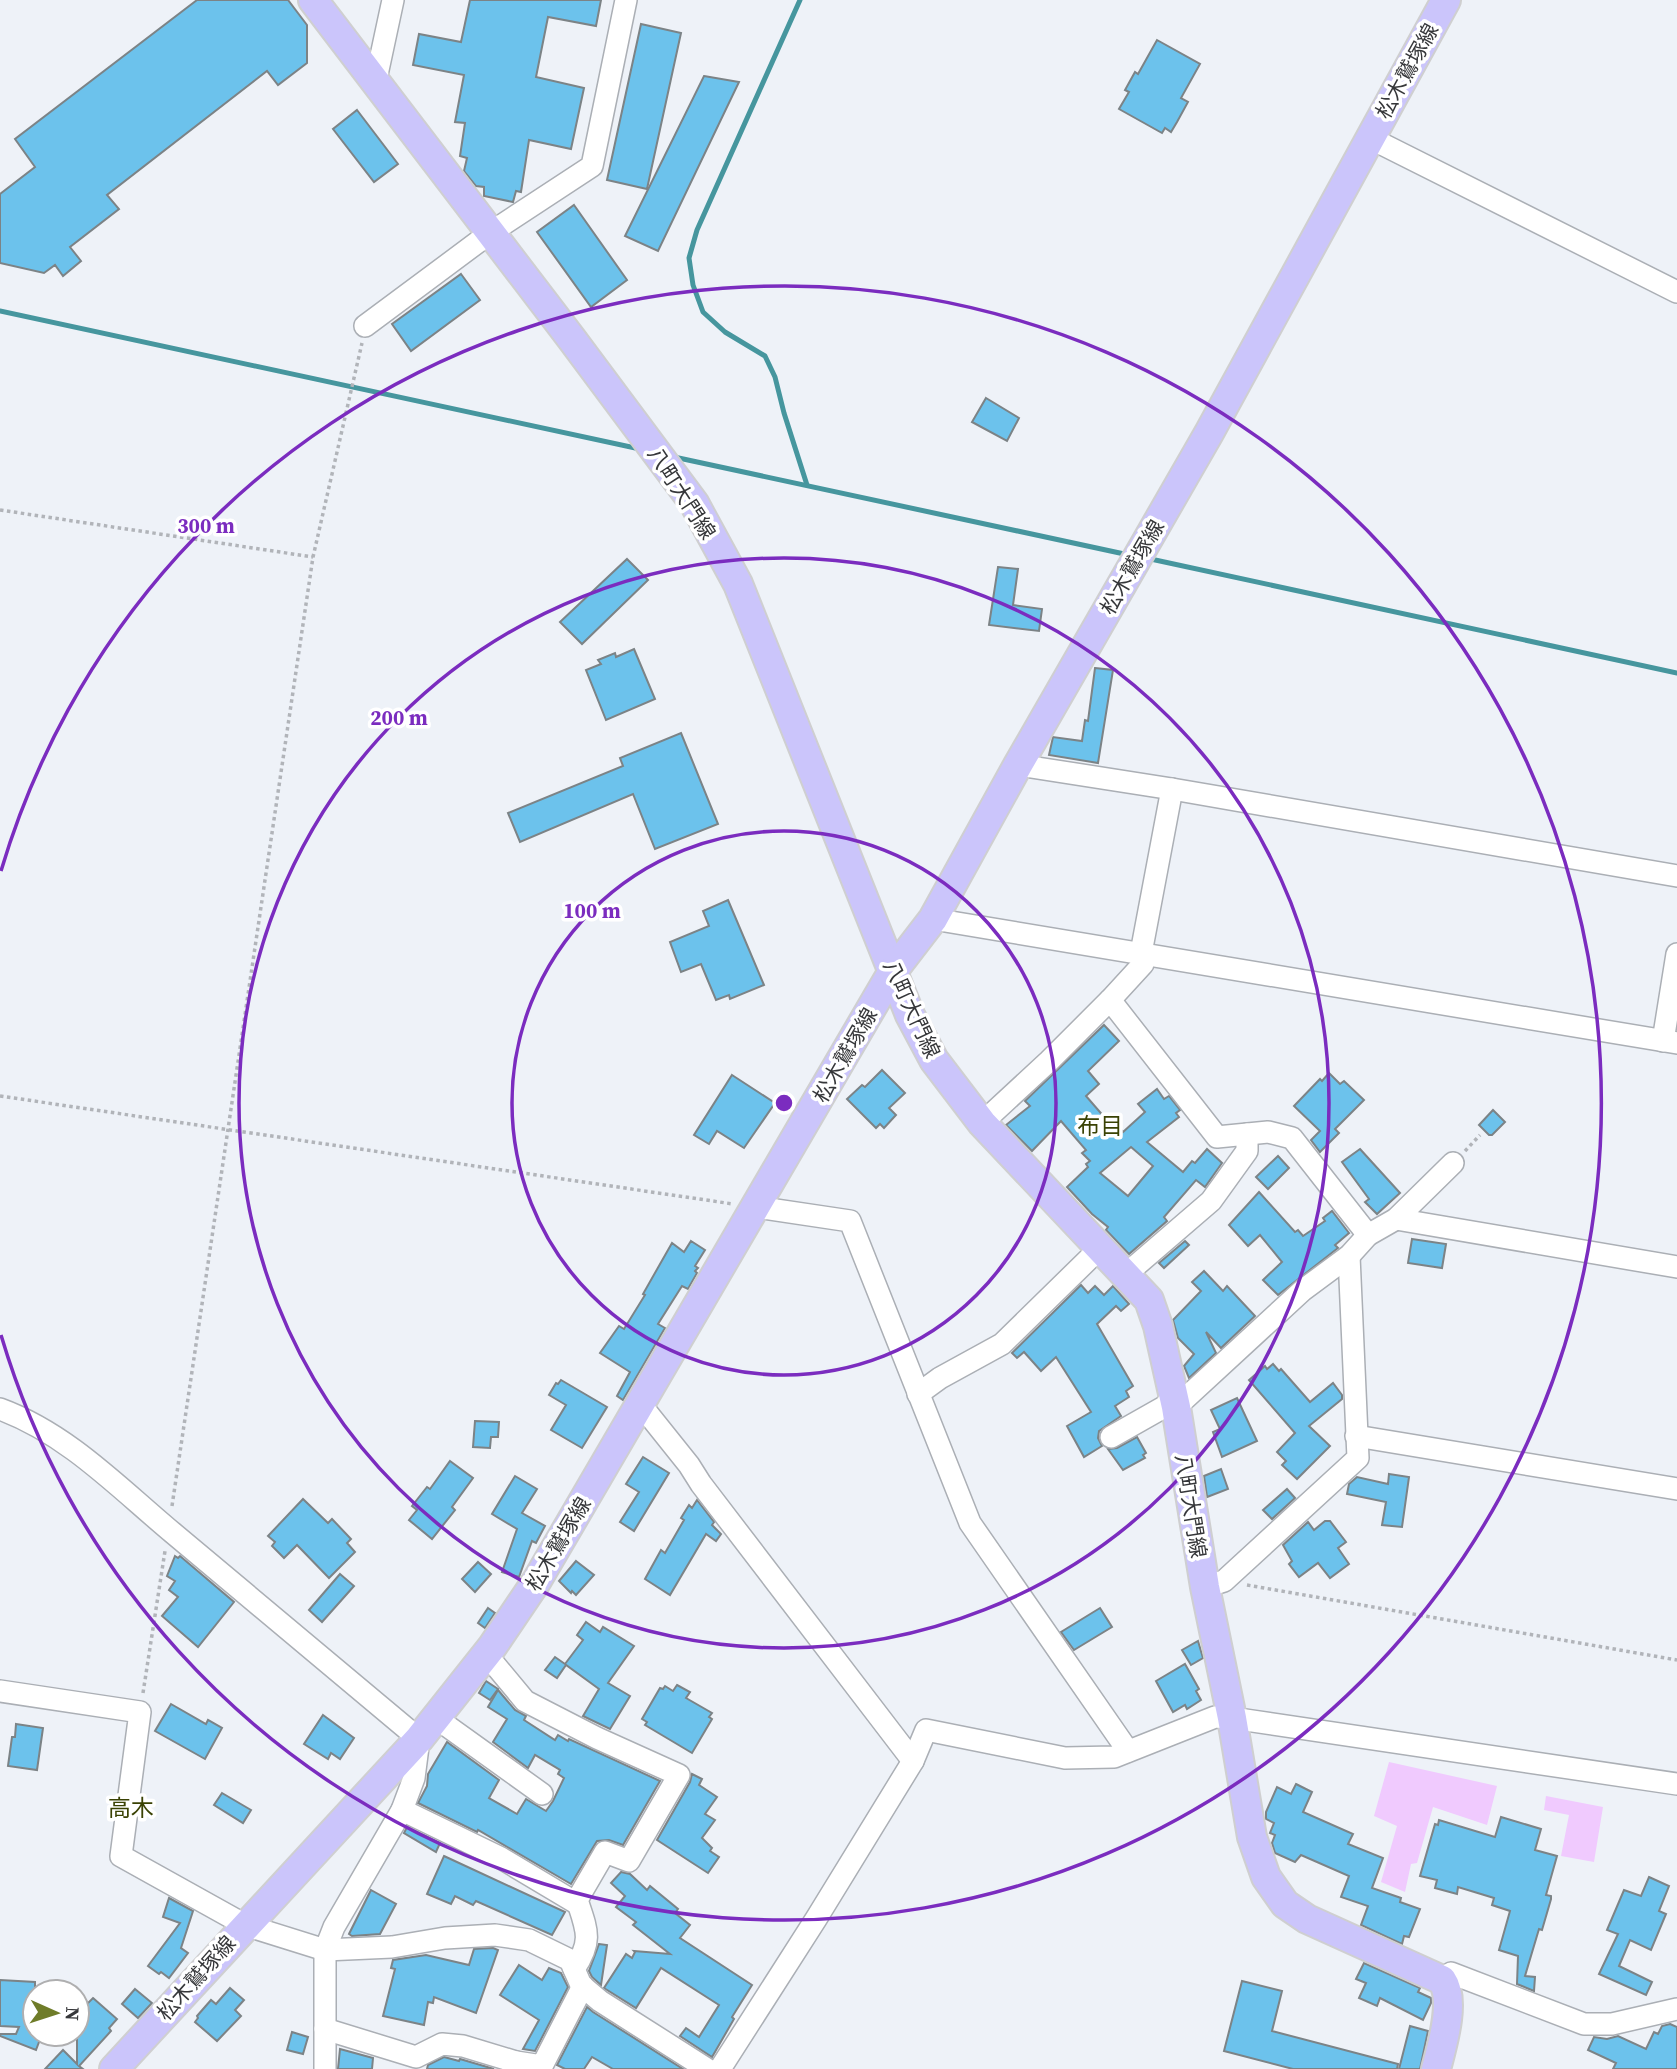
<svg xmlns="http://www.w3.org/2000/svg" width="1677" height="2069" font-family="'Source Serif 4','Noto Sans JP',serif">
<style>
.green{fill:#f0cafe}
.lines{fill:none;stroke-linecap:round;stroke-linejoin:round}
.stream{stroke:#46969e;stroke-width:5}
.building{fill:#6cc2ec;stroke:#7c8386;stroke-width:2;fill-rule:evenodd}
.minor-casing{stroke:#abafb5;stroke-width:24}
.major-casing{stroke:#cfcfd0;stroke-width:32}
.path{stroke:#b1b4b9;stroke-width:3.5;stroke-dasharray:3.5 3.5;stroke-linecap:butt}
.minor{stroke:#fff;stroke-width:21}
.major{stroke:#cbc5fb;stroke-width:28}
.ring{fill:none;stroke:#7b2cbf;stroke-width:3.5}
.labels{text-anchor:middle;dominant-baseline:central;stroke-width:7;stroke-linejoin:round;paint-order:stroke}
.street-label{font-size:21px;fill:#36373a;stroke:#fff}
.neighbourhood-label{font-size:23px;fill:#3a4204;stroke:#fff}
.centre{fill:#7b2cbf;stroke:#fff;stroke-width:3.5}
.ring-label{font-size:21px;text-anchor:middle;font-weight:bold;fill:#7b2cbf;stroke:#fff;stroke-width:7;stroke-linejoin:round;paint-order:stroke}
</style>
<rect width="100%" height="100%" fill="#eef2f8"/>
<!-- green -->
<g class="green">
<polygon points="1389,1762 1497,1786 1487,1825 1433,1807 1417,1863 1411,1864 1405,1892 1381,1882 1397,1826 1374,1816"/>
<polygon points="1546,1796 1603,1807 1594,1862 1561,1856 1569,1815 1544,1810"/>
</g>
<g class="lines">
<!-- stream -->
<g class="stream">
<polyline points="800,0 697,230 689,258 693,285 703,312 725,332 765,356 775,377 784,413 807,485"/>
<polyline points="0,311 640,449"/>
<polyline points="674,457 1129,555"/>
<polyline points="1146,558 1677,673"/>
</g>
</g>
<!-- building -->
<g class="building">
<polygon points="197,0 288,0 307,25 307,63 278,85 267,71 107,195 119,209 70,247 81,261 63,276 55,265 44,273 0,263 0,194 35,167 15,139"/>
<polygon points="470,0 601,0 596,26 548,17 536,77 584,88 571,149 529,140 521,192 516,191 513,202 484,196 484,187 476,186 464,171 467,158 460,156 465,123 455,122 464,75 413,65 419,34 461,42"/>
<polygon points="641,24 681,33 647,189 607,180"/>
<polygon points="1157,40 1200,64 1181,98 1188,102 1177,122 1171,132 1165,128 1162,133 1119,109 1129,92 1125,90 1135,72 1138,74"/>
<polygon points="704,76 739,82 658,251 625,236"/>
<polygon points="357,110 398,164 374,182 333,129"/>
<polygon points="574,205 627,280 591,307 537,232"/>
<polygon points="461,274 480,300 411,351 392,324"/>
<polygon points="986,398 1019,418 1007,441 972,422"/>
<polygon points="627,559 648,580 582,644 560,622"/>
<polygon points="998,567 1018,569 1013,605 1042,609 1039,631 989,625"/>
<polygon points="634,649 655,699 606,720 586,670 601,664 598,660 615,653 616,657"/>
<polygon points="1095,668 1113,670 1098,763 1049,755 1053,737 1082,741 1085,720 1088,721"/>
<polygon points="681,733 718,824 655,849 633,794 520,842 508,813 623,766 620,758"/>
<polygon points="728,900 764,985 730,999 729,995 716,1000 701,964 681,972 670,942 709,926 703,911"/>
<path d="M1104,1025L1119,1041L1088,1071L1099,1084L1086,1096L1112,1126L1115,1123L1123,1132L1145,1112L1138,1104L1157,1089L1164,1099L1169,1096L1180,1110L1176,1113L1179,1117L1147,1142L1183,1172L1192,1161L1195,1163L1207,1149L1222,1163L1205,1187L1196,1180L1164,1217L1167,1221L1129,1254L1106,1230L1108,1227L1092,1214L1067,1187L1088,1167L1086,1164L1090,1161L1082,1153L1086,1150L1061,1121L1032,1151L1006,1125L1030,1106L1025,1101ZM1131,1147L1153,1166L1128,1196L1100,1173Z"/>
<polygon points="882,1070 905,1093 889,1108 896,1115 884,1128 880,1124 876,1128 847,1099 862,1085 865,1087"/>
<polygon points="1329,1073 1340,1084 1344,1081 1364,1100 1335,1129 1339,1133 1320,1152 1311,1140 1320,1131 1294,1106 1320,1079 1322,1081"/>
<polygon points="732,1075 775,1103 744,1148 717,1131 709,1144 694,1135"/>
<polygon points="1493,1110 1505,1122 1492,1135 1489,1135 1479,1125"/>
<polygon points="1360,1149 1400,1193 1377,1214 1365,1202 1369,1199 1342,1162"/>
<polygon points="1278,1156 1289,1168 1268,1189 1256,1177"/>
<polygon points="1259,1192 1295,1232 1298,1230 1303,1236 1325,1221 1323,1218 1332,1211 1349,1233 1335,1245 1338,1248 1278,1295 1263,1280 1282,1262 1260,1235 1248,1246 1229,1225"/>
<polygon points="1412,1239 1446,1244 1442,1268 1408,1263"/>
<polygon points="691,1241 705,1250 695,1266 698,1268 695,1271 697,1273 688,1289 682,1286 658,1324 665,1328 623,1400 617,1396 630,1372 600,1353 619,1326 624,1329 645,1295 643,1294 672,1243 684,1252"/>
<polygon points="1185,1241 1189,1245 1164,1268 1159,1263"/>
<polygon points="1204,1271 1223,1291 1227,1286 1255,1316 1221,1348 1206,1332 1216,1353 1189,1378 1184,1366 1194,1354 1178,1338 1173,1320 1201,1291 1192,1282"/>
<polygon points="1081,1285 1088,1293 1095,1286 1104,1295 1113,1286 1129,1304 1121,1311 1116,1306 1097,1324 1133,1386 1126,1391 1129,1397 1115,1406 1121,1416 1099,1431 1098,1438 1102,1446 1084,1457 1067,1426 1091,1412 1056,1357 1041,1371 1024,1352 1017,1358 1012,1353"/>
<polygon points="1273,1364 1279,1371 1281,1369 1310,1402 1333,1383 1342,1395 1342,1399 1309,1426 1330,1446 1297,1479 1282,1465 1286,1461 1277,1452 1295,1433 1249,1380 1265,1366 1267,1369"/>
<polygon points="561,1380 607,1407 582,1448 551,1430 566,1405 549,1395 556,1383 558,1384"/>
<polygon points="1237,1398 1257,1441 1222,1457 1213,1432 1220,1429 1211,1410"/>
<polygon points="475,1421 499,1422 498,1437 491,1437 490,1448 473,1447"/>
<polygon points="1137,1437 1146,1453 1143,1455 1145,1458 1123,1470 1108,1449 1117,1448"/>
<polygon points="643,1457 669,1473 634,1531 620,1522 639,1492 626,1484"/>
<polygon points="450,1461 473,1478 452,1507 455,1510 432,1539 409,1520 417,1510 412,1506 427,1487 430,1489"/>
<polygon points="1221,1469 1228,1489 1207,1497 1204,1476"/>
<polygon points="1389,1474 1409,1477 1402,1527 1382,1525 1386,1502 1347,1494 1349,1484 1357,1477 1388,1484"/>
<polygon points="515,1476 537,1489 522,1513 545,1526 536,1543 532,1541 519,1577 502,1572 517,1529 492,1514"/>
<polygon points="1287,1489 1295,1498 1272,1519 1263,1510"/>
<polygon points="303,1499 328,1523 332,1519 351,1539 347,1543 355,1552 329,1578 297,1545 284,1558 272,1546 275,1542 268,1536"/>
<polygon points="697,1500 714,1522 712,1525 721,1534 716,1541 706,1534 670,1595 645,1579 661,1550 665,1553 684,1520 681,1518 689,1505 692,1508"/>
<polygon points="1325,1521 1330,1521 1346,1542 1338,1548 1349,1564 1330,1578 1318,1563 1299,1577 1289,1564 1292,1561 1283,1545 1308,1522 1314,1530"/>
<polygon points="175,1556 178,1558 180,1556 234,1602 198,1647 162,1616 178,1597 169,1590 175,1581 167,1576"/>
<polygon points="576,1561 594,1575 576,1595 572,1591 571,1593 559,1581"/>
<polygon points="478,1562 491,1574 475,1592 462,1579"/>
<polygon points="340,1574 354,1586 322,1622 309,1610"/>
<polygon points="488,1608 495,1613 485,1628 478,1623"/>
<polygon points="1100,1608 1112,1627 1074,1650 1061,1632"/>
<polygon points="586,1622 600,1632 603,1627 634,1646 608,1683 630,1696 610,1729 583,1716 599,1689 566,1665 557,1678 545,1670 555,1657 565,1664 583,1640 577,1635"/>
<polygon points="1198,1641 1203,1658 1191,1665 1182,1650"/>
<polygon points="1185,1664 1199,1689 1196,1691 1201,1700 1187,1709 1185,1705 1173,1712 1156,1681"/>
<polygon points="486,1681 498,1689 490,1700 479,1693"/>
<polygon points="677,1685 690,1692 686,1698 712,1713 709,1717 712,1719 692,1753 645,1725 647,1722 642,1719 660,1688 663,1689 665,1686 673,1691"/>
<polygon points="498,1690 515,1710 526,1716 524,1720 555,1740 558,1735 568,1741 569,1739 660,1781 623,1845 609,1840 597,1841 571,1884 478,1830 477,1832 418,1803 427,1786 428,1774 447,1742 499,1780 489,1798 517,1814 526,1799 546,1811 553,1801 564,1778 558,1774 560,1770 535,1755 528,1768 493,1742 507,1719 488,1707"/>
<polygon points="171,1704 206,1724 208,1720 222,1728 205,1759 155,1731"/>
<polygon points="323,1715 354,1738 340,1759 331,1753 328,1759 304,1744"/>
<polygon points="16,1724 43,1728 37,1770 8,1766 12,1737 15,1737"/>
<polygon points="692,1774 702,1779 699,1785 717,1797 705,1814 715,1820 702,1838 712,1848 710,1851 719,1857 708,1873 657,1840 690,1782"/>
<polygon points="1296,1784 1312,1792 1303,1812 1353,1834 1348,1844 1383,1858 1372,1888 1401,1898 1400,1902 1420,1909 1409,1937 1404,1936 1402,1944 1361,1925 1368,1906 1341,1897 1349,1876 1301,1855 1295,1862 1275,1853 1272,1843 1275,1835 1270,1833 1274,1823 1266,1819 1266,1812 1277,1787 1291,1794"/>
<polygon points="222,1793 251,1810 243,1823 214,1805"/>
<polygon points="1501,1817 1541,1829 1535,1850 1557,1856 1546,1895 1551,1896 1551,1899 1542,1930 1539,1929 1525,1976 1535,1977 1534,1991 1517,1984 1518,1956 1499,1950 1510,1911 1492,1905 1494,1898 1458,1887 1457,1894 1435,1888 1437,1880 1420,1876 1435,1824 1438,1825 1439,1820 1495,1837"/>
<polygon points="407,1827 440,1843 436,1852 404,1833"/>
<polygon points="444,1856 565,1912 552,1935 476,1901 473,1905 455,1896 451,1904 427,1894"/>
<polygon points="621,1872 630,1874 647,1890 650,1886 678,1909 675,1913 690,1925 680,1938 752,1985 732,2017 734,2019 712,2057 680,2036 686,2028 699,2037 719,2005 661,1968 636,2008 604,1988 626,1954 632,1958 635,1952 634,1951 670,1954 633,1925 636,1922 616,1907 625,1896 611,1883"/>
<polygon points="1649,1877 1669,1886 1659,1911 1666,1914 1651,1950 1630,1940 1619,1966 1652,1982 1646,1995 1599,1974 1618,1934 1607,1930 1624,1890 1641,1896"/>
<polygon points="371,1890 396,1904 380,1934 352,1936 349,1934"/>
<polygon points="169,1898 193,1911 181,1948 188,1953 169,1978 161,1972 159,1974 148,1966 180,1923 163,1917"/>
<polygon points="599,1944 607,1945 601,1985 592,1977 589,1971"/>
<polygon points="493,1948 498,1950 476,2013 434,1997 433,2003 428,2002 424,2025 383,2016 395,1969 391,1968 393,1960 426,1955 469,1965 474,1949"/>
<polygon points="1364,1963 1420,1988 1418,1992 1431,1998 1431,2003 1423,2020 1380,1998 1377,2006 1359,1998 1366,1983 1356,1979"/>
<polygon points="519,1965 542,1980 549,1968 561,1973 568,1987 535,2051 523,2049 539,2020 500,1995"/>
<polygon points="0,1980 35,1982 35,2034 42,2034 36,2050 0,2036 0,2034 16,2034 19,2027 0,2026"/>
<polygon points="1242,1981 1282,1991 1272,2031 1398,2064 1397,2069 1293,2069 1224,2051"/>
<polygon points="230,1988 244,2000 235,2010 241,2016 217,2041 195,2022 198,2018 197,2016 211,2000 216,2004"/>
<polygon points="135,1989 152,2003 138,2018 122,2004"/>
<polygon points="93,1998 117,2019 109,2028 111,2031 79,2066 83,2069 45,2069 63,2050 77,2064 77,2029 87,2018 80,2011"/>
<polygon points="587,2007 593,2012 683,2069 613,2069 592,2057 584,2069 565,2069 557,2065"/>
<polygon points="1670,2024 1677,2027 1677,2069 1613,2069 1616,2063 1588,2050 1594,2037 1607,2039 1618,2036 1646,2049 1654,2032 1658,2034 1662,2026"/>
<polygon points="1410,2026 1428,2031 1420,2069 1399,2069"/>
<polygon points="292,2032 308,2037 303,2054 287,2050"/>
<polygon points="340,2049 373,2058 372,2069 338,2069"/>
<polygon points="444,2057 459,2061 460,2059 494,2069 427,2069 428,2065"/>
</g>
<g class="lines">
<defs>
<g id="minor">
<polyline points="375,84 393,0"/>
<polyline points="1370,138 1677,292"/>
<polyline points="365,326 490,233 592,166 626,0"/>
<polyline points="1018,765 1172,789 1677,876"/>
<polyline points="933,919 1677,1043"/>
<polyline points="1141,953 1172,789"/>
<polyline points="1110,1000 1143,964 1145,954"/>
<polyline points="1663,1041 1677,954"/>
<polyline points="982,1123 1049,1061 1110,1000 1217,1137 1268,1132 1292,1138 1368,1235"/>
<polyline points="756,1207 850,1221 970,1523 1128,1751"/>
<polyline points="1396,1219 1677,1267"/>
<polyline points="1125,1275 1211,1201 1247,1151 1247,1134"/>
<polyline points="918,1394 940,1378 1002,1344 1099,1249"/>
<polyline points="641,1405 689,1465 701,1484 913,1761"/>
<polyline points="1176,1407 1303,1290 1349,1256 1368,1235 1396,1219 1453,1163"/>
<path d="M0,1409C68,1434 119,1488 173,1533C255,1602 337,1671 419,1739L414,1778L402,1810L334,1927L325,1950V2069"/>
<polyline points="1356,1436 1677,1489"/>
<polyline points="1111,1437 1164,1407 1173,1397"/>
<polyline points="1205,1587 1224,1581 1358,1458 1349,1256"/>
<path d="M486,1654L525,1701L597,1738L679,1775L629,1861L605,1852L577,1900C587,1930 593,1941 574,1969"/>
<polyline points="0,1691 140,1712 121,1856 245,1925 325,1950 392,1947 445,1938 495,1935 529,1940 570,1960 581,1985 600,2001 707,2069"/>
<polyline points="436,1718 542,1794"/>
<polyline points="402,1810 501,1858 578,1904"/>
<polyline points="1442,1980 1451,1973 1584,2024 1612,2024 1677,2009"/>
<polyline points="325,2029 416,2057 442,2044 463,2046 516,2062"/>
<polyline points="513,2069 516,2062 542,2066 583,1986"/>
<polyline points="720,2069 816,1919 913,1761 926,1730 1065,1758 1114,1757 1215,1717 1232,1718 1677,1784"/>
</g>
<g id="major">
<path d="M313,0L571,338L694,503L738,584L910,1015L934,1060L982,1123L1149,1300L1158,1326L1176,1407L1205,1587L1232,1718L1252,1837L1266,1877L1285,1904L1307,1919L1442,1980C1456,2000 1442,2046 1436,2069"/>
<polyline points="114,2069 419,1739 492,1647 536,1582 893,971 933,919 1018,765 1209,433 1446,0"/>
</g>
</defs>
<!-- minor casing -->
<use href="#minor" class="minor-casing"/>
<!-- major casing -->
<use href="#major" class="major-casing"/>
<!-- path -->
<g class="path">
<polyline points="0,510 313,557"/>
<polyline points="0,1096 733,1204"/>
<polyline points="1465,1151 1480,1135"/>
<polyline points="172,1506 313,557 362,343"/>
<polyline points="1247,1585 1677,1660"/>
<polyline points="143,1693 165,1551"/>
</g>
<!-- minor -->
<use href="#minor" class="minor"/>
<!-- major -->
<use href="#major" class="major"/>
</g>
<!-- distance rings -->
<g class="ring">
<circle cx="784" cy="1103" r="272"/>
<circle cx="784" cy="1103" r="545"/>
<path d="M1 871A817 817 0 1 1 1 1335"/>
</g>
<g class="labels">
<!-- street labels -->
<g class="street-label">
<text transform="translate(1407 71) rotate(-61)">松木鷲塚線</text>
<text transform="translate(682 493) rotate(57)">八町大門線</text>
<text transform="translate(1132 567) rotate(-60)">松木鷲塚線</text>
<text transform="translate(912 1009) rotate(65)">八町大門線</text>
<text transform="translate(845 1055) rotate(-60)">松木鷲塚線</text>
<text transform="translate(1191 1506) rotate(81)">八町大門線</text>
<text transform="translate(558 1544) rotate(-59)">松木鷲塚線</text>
<text transform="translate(196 1978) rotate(-48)">松木鷲塚線</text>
</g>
<!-- neighbourhood labels -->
<g class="neighbourhood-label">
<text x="1100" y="1126">布目</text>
<text x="131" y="1808">高木</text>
</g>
</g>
<circle cx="784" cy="1103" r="10" class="centre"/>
<g class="ring-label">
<text x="206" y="533">300 m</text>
<text x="399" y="725">200 m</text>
<text x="592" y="918">100 m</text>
</g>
<!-- north arrow -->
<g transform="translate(56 2013) rotate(93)"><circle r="33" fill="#ffffff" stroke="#afafb0" stroke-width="2"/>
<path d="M0-5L12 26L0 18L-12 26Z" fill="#6f7c29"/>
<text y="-10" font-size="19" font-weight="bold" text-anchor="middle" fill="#36373a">N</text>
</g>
</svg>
